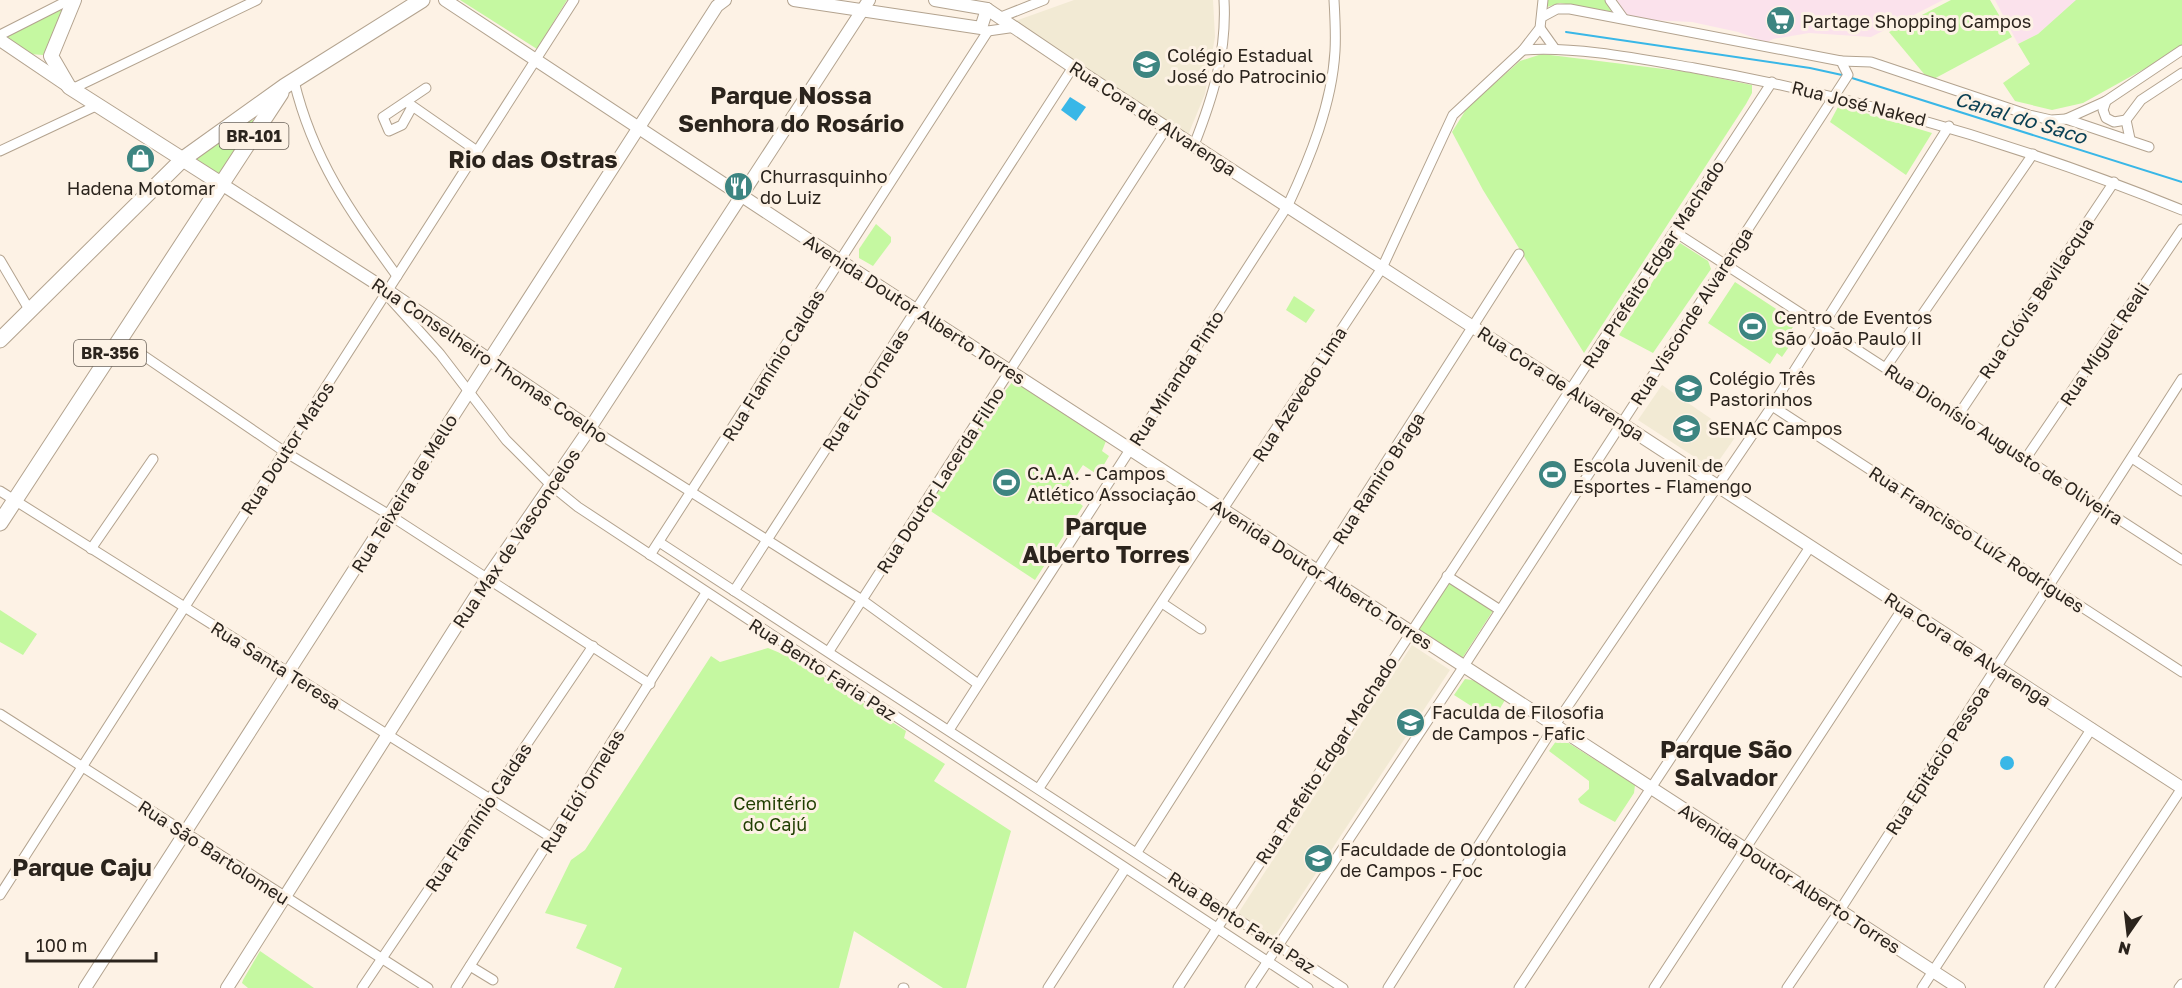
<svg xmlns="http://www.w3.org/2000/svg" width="2182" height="988" font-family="'Golos Text',sans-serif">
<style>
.commercial{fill:#fbe2ec}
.education{fill:#f2ead4}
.green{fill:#c5f8a1}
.water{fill:#39b7e7}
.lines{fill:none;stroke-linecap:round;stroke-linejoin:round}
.stream{stroke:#39b7e7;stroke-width:2}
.minor-casing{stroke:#b3a38f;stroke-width:11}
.secondary-casing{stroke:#b3a38f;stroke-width:14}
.primary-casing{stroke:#b3a38f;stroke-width:16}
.trunk-casing{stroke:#b3a38f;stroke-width:17}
.minor{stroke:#fff;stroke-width:9}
.secondary{stroke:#fff;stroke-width:12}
.primary{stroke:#fff;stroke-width:14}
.trunk{stroke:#fff;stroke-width:15}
.labels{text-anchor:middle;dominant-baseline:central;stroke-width:6;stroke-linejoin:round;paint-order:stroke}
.shield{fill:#fdf2e5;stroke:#6a6259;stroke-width:1.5}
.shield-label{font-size:16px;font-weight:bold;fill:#2b241d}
.poi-label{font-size:18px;fill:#2b241d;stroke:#fdf2e5;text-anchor:start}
.street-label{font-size:18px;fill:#2b241d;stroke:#fdf2e5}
.park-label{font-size:18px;fill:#1f3e00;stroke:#fdf2e5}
.water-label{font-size:20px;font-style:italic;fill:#093f53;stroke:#fdf2e5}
.district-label{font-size:24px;font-weight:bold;fill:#2b241d;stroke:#fdf2e5}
</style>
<rect width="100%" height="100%" fill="#fdf2e5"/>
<!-- commercial -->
<g class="commercial">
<polygon points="1617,0 1943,0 1871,37 1809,33 1773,39 1764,44 1760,40 1738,32 1692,22 1629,19"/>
<polygon points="1995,0 2077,0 2038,34 2018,44"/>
</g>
<!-- education -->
<g class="education">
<polygon points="1074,0 1213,0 1215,37 1205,94 1188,135 1015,21"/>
<polygon points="1662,385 1736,436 1713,469 1638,420"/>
<polygon points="1412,645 1450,670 1274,937 1239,914 1239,912"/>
</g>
<!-- green -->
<g class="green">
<polygon points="460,0 567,0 537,49"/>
<polygon points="1547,0 1607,0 1614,12 1560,3 1547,7"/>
<polygon points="1951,0 1990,0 2012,37 1930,81 1889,32"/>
<polygon points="2076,0 2182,0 2182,48 2083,103 2052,110 2015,101 2003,83 2030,64 2018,44 2038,34"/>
<polygon points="68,5 43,55 30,54 4,37"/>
<polygon points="1542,54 1688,72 1752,85 1752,93 1746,104 1584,353 1483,190 1452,132 1467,108 1520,61"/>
<polygon points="1839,105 1932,133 1906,175 1830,122"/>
<polygon points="249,118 253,120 253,125 219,175 196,160 194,156"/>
<polygon points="876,224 891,237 891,242 873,266 859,258 859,249"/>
<polygon points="1680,243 1708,261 1711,269 1653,353 1619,335 1665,262"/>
<polygon points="1735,282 1796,322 1791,330 1797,335 1782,357 1777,353 1770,364 1708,323"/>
<polygon points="1294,296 1315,310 1306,323 1286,310"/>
<polygon points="1014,380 1080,420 1106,441 1102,451 1109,456 1098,475 1083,465 1065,491 1083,506 1035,580 926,508 997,401"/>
<polygon points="1448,579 1494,609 1461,660 1415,630"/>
<polygon points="0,610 37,634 23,655 0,642"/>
<polygon points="768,648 797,660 906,731 904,738 945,764 934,781 1011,831 966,988 943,988 854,931 839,988 614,988 622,968 576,948 587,925 545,913 571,860 585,850 711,656 720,662"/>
<polygon points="1465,679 1477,681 1505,700 1493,720 1454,695"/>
<polygon points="1559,737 1635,785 1634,793 1615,822 1580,803 1578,799 1589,789 1589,781 1549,751"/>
<polygon points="260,951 314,988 248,988 242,983 243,980"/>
</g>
<!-- water -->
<g class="water">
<polygon points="1070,97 1086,107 1076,121 1061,110"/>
<circle cx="2007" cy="763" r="7"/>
</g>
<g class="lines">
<!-- stream -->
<g class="stream">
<polyline points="1566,32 1810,68 1842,75"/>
<polyline points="1852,78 2182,182"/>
</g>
<defs>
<g id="minor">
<polyline points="1610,0 1623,18"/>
<polyline points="1001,17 1044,0"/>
<polyline points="1540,28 1555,49"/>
<polyline points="988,31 1016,27"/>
<polyline points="0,35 69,0"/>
<path d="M1523,50C1576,46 1641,59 1694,68C1864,98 2022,145 2182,210"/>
<polyline points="1841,61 1871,62 2029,115 2051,120 2066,119 2149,147"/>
<path d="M294,81C313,160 350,211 397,276"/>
<polyline points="72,89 257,0"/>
<polyline points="2106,101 2103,110 2106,118 2114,122 2126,120"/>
<polyline points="408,103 477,151"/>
<polyline points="412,107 402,125 389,131 383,117 426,88"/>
<polyline points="2066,119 2106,101 2182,50"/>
<polyline points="2130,139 2126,120 2141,100 2182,73"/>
<path d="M1194,145C1213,97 1227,52 1224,0"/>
<polyline points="0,151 98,105"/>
<polyline points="1675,232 2182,560"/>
<polyline points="0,260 30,311"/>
<polyline points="386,294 440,354 506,440 552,486 578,507 1308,988"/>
<polyline points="119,339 285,452 391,516 650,684"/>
<polyline points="1886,367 2033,154"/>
<polyline points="1772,406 2182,672"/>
<polyline points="1959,414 2114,182"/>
<polyline points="590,428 862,600 978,684"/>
<polyline points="2026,458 2182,229"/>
<polyline points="2132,458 2182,491"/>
<polyline points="0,491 552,838"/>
<polyline points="659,542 1343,988"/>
<polyline points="91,549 153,459"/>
<polyline points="650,555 988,31"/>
<polyline points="1447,576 1500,610"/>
<polyline points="734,591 1073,67"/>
<polyline points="1162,603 1201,629"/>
<polyline points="829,651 1167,127"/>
<polyline points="0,714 428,988"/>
<path d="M949,730L1288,205C1310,158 1332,104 1335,51C1336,34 1335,17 1334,0"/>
<polyline points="1039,788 1382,268 1453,115 1523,50 1540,28 1543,0"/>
<polyline points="1137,852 1519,254"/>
<polyline points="0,895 574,0"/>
<polyline points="470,966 493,980"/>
<polyline points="362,988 593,646"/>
<polyline points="456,988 706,593"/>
<polyline points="903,988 904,988"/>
<polyline points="1048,988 1125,869"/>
<polyline points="1178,988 1772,82"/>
<polyline points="1250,988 1464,666 1848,75 1841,61 1570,9 1557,9 1544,16"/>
<polyline points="1388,988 1555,725 1772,406 1949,126"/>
<polyline points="1519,988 1810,547"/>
<polyline points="1654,988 1903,608"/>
<polyline points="1787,988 1840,910 2182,379"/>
<polyline points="1922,988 2092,728"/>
<polyline points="2049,988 2182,788"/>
<polyline points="2179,988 2182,984"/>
</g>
<g id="secondary">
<polyline points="445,0 839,260 1959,988"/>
<polyline points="794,0 981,28 987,9"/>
<polyline points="935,0 987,9 1073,67 2182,788"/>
<polyline points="0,40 68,86"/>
<polyline points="223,185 388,291 590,428"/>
<polyline points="85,988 717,6 725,0"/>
<polyline points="227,988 487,578 590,428 869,0"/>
</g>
<polyline id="primary" points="74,0 51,56 69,87 223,185"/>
<g id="trunk">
<polyline points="0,340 183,159 285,86 422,0"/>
<polyline points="0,523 281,93"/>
</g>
</defs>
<!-- minor casing -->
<use href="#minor" class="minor-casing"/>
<!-- secondary casing -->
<use href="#secondary" class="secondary-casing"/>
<!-- primary casing -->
<use href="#primary" class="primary-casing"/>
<!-- trunk casing -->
<use href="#trunk" class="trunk-casing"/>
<!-- minor -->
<use href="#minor" class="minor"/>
<!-- secondary -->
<use href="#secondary" class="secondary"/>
<!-- primary -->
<use href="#primary" class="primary"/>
<!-- trunk -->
<use href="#trunk" class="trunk"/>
</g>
<!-- icons -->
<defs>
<symbol id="supermarket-disc" viewBox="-11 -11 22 22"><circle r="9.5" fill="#3d8581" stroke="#fdf2e5"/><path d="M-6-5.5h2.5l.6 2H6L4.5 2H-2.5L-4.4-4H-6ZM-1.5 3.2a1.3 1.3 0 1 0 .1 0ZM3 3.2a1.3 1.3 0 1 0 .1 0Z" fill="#fff"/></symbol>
<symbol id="school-disc" viewBox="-11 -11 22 22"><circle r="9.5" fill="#3d8581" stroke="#fdf2e5"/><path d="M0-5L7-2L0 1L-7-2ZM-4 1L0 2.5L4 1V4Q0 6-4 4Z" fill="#fff"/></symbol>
<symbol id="shop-disc" viewBox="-11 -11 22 22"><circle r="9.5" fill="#3d8581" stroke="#fdf2e5"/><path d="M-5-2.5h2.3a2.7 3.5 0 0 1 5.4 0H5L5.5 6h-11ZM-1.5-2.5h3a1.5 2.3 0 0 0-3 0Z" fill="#fff"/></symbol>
<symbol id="restaurant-disc" viewBox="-11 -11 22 22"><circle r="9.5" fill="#3d8581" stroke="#fdf2e5"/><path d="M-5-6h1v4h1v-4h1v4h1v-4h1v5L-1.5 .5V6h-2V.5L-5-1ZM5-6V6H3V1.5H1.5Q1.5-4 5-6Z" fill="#fff"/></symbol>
<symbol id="stadium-disc" viewBox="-11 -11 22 22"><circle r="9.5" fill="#3d8581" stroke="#fdf2e5"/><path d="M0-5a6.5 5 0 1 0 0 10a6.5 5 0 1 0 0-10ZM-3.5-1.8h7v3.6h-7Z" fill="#fff"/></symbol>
<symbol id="university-disc" viewBox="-11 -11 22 22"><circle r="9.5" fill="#3d8581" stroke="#fdf2e5"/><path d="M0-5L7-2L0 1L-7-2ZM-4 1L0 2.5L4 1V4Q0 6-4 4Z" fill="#fff"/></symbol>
</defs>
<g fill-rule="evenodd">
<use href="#supermarket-disc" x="1764" y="4" width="33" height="33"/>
<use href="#school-disc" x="1130" y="48" width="33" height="33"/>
<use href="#shop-disc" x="124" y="142" width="33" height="33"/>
<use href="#restaurant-disc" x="722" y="170" width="33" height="33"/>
<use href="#stadium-disc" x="1736" y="310" width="33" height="33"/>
<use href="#school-disc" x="1672" y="372" width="33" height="33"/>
<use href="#university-disc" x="1670" y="412" width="33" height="33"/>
<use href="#stadium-disc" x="1536" y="458" width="33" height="33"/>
<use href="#stadium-disc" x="990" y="466" width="33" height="33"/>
<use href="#university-disc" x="1394" y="706" width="33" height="33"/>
<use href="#university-disc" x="1302" y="842" width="33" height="33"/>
</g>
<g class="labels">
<!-- shield labels -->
<g class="shield">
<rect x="219.5" y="123" width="69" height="26" rx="4.5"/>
<rect x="74" y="340" width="72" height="26" rx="4.5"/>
</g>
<g class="shield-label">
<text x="254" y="136">BR-101</text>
<text x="110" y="353">BR-356</text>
</g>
<!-- poi labels -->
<g class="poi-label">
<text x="1802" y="21">Partage Shopping Campos</text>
<text x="1167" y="55">Colégio Estadual<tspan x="1167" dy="21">José do Patrocinio</tspan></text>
<text x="760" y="176">Churrasquinho<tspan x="760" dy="21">do Luiz</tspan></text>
<text x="141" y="188" text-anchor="middle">Hadena Motomar</text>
<text x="1774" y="317">Centro de Eventos<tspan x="1774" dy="21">São João Paulo II</tspan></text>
<text x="1709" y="378">Colégio Três<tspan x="1709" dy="21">Pastorinhos</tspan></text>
<text x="1708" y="428">SENAC Campos</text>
<text x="1573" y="465">Escola Juvenil de<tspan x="1573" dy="21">Esportes - Flamengo</tspan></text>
<text x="1027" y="473">C.A.A. - Campos<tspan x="1027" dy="21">Atlético Associação</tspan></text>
<text x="1432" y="712">Faculda de Filosofia<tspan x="1432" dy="21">de Campos - Fafic</tspan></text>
<text x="1340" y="849">Faculdade de Odontologia<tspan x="1340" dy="21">de Campos - Foc</tspan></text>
</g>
<!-- street labels -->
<g class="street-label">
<text transform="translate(1859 103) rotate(14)">Rua José Naked</text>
<text transform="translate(1153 118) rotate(33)">Rua Cora de Alvarenga</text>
<text transform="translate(1653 264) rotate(-57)">Rua Prefeito Edgar Machado</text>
<text transform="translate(2036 298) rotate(-56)">Rua Clóvis Bevilacqua</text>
<text transform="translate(915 309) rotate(33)">Avenida Doutor Alberto Torres</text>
<text transform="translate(1691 316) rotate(-57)">Rua Visconde Alvarenga</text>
<text transform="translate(2104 344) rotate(-56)">Rua Miguel Reali</text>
<text transform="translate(490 360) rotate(34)">Rua Conselheiro Thomas Coelho</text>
<text transform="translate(773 365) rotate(-58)">Rua Flamínio Caldas</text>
<text transform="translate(1176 378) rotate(-57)">Rua Miranda Pinto</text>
<text transform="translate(1561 383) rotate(33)">Rua Cora de Alvarenga</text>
<text transform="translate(865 390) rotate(-57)">Rua Elói Ornelas</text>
<text transform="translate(1299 394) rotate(-57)">Rua Azevedo Lima</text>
<text transform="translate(2004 444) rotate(33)">Rua Dionísio Augusto de Oliveira</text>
<text transform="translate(287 448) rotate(-57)">Rua Doutor Matos</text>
<text transform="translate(1378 478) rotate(-57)">Rua Ramiro Braga</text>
<text transform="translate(940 480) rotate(-57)">Rua Doutor Lacerda Filho</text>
<text transform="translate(404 493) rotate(-58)">Rua Teixeira de Mello</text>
<text transform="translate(516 538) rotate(-56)">Rua Max de Vasconcelos</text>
<text transform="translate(1977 539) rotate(33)">Rua Francisco Luíz Rodrigues</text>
<text transform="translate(1322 574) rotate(33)">Avenida Doutor Alberto Torres</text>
<text transform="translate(1968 649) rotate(33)">Rua Cora de Alvarenga</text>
<text transform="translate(276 665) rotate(32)">Rua Santa Teresa</text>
<text transform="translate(823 669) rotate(33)">Rua Bento Faria Paz</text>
<text transform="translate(1326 760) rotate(-57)">Rua Prefeito Edgar Machado</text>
<text transform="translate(1937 760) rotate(-57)">Rua Epitácio Pessoa</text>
<text transform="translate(582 791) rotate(-58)">Rua Elói Ornelas</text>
<text transform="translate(478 817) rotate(-56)">Rua Flamínio Caldas</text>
<text transform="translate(214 852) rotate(33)">Rua São Bartolomeu</text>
<text transform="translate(1790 878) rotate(33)">Avenida Doutor Alberto Torres</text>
<text transform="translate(1242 922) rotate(33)">Rua Bento Faria Paz</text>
</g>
<!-- park labels -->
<g class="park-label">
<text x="775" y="803">Cemitério<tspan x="775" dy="21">do Cajú</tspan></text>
</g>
<!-- water labels -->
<g class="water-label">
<text transform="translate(2021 117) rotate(17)">Canal do Saco</text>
</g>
<!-- district labels -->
<g class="district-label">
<text x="791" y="94">Parque Nossa<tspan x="791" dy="28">Senhora do Rosário</tspan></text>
<text x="533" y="158">Rio das Ostras</text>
<text x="1106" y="525">Parque<tspan x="1106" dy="28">Alberto Torres</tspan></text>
<text x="1726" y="748">Parque São<tspan x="1726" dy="28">Salvador</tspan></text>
<text x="82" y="866">Parque Caju</text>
</g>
</g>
<!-- north arrow -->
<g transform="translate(2128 934) rotate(194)" stroke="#fdf2e5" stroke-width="4.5" paint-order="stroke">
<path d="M0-4.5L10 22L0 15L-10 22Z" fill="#2b241d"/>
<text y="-9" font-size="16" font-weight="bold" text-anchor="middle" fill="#2b241d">N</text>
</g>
<!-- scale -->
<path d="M27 952v9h129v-9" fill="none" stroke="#2b241d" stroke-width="3"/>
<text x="36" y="952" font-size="18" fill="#2b241d" stroke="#fdf2e5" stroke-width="4.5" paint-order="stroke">100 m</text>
</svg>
